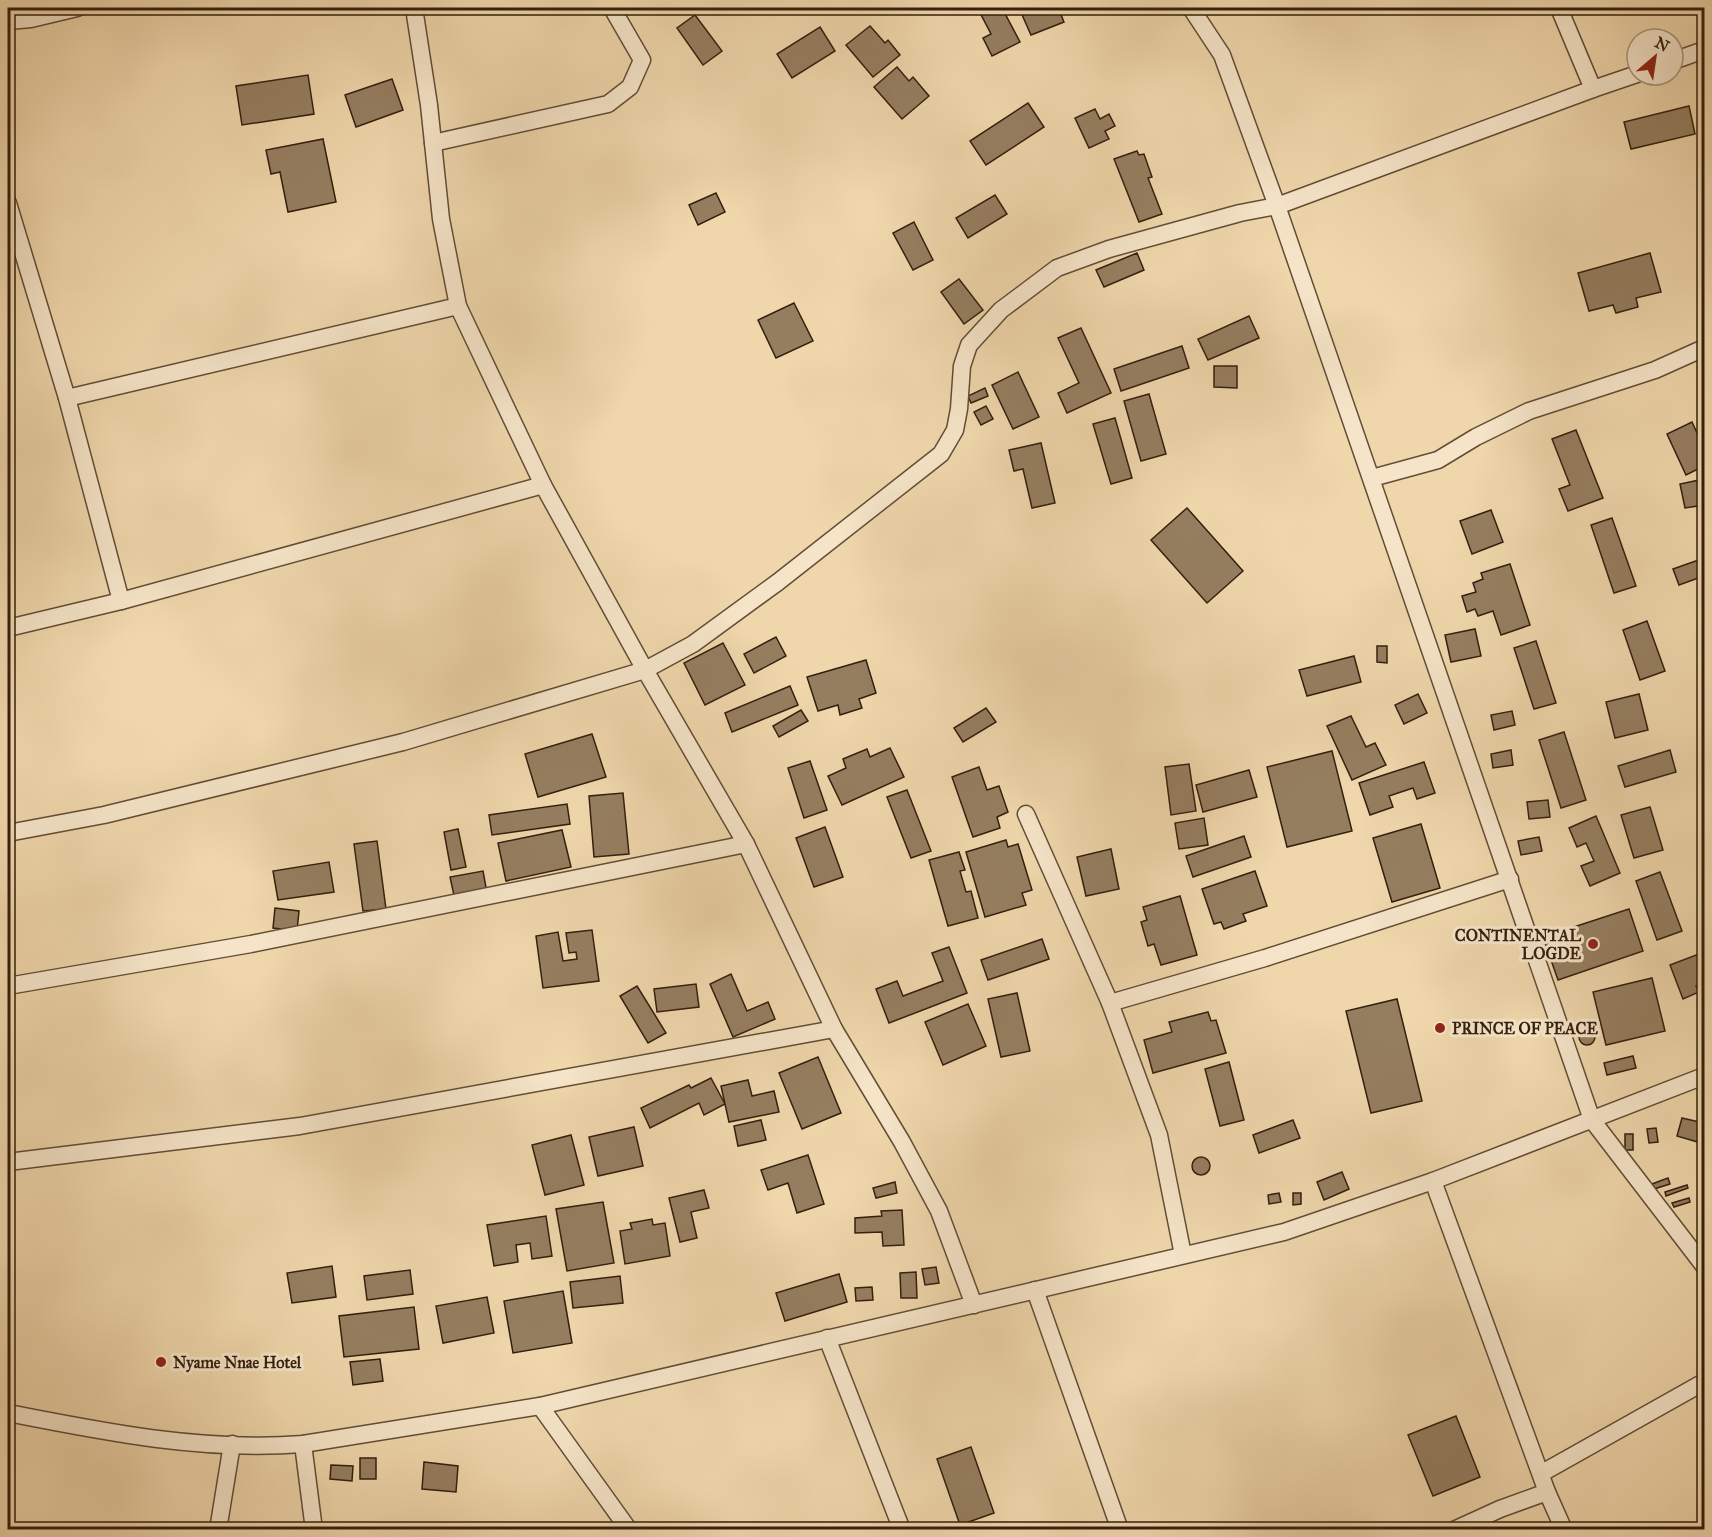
<svg xmlns="http://www.w3.org/2000/svg" width="1712" height="1537" font-family="'IM FELL Great Primer',serif">
<style>
.building{fill:#957e60;stroke:#331f0e;stroke-width:1.5}
.lines{fill:none;stroke-linecap:round;stroke-linejoin:round}
.street-casing{stroke:#624d35;stroke-width:19}
.street{stroke:#f5e4c8;stroke-width:16}
.poi-dot{fill:#8f2418;stroke:#f5e4c8;stroke-width:2}
.labels{text-anchor:middle;dominant-baseline:central;stroke-width:6;stroke-linejoin:round;paint-order:stroke}
.poi-label{font-size:16px;font-weight:bold;fill:#331f0e;stroke:#f5e4c8;text-anchor:start}
</style>
<rect width="100%" height="100%" fill="#efd6ab"/>
<filter id="stains"><feTurbulence type="fractalNoise" baseFrequency=".00333" numOctaves="4"/><feColorMatrix values="0 0 0 0 .2 0 0 0 0 .09 0 0 0 0 .02 0 0 0 .5 -.17"/></filter>
<radialGradient id="worn" r=".72"><stop offset=".6" stop-color="#630" stop-opacity="0"/><stop offset="1" stop-color="#630" stop-opacity=".3"/></radialGradient>
<!-- building -->
<g class="building">
<polygon points="972,8 1002,8 1020,42 992,56 983,38 991,34 978,9 974,11"/>
<polygon points="1019,8 1072,8 1060,12 1064,22 1031,35"/>
<rect x="1643" y="8" width="47" height="3"/>
<polygon points="695,15 722,51 703,65 677,28"/>
<polygon points="870,26 885,43 888,40 900,55 873,77 846,45"/>
<polygon points="820,27 835,51 792,78 777,54"/>
<polygon points="897,67 909,81 913,77 929,96 902,119 874,87"/>
<polygon points="308,75 314,114 242,125 236,86"/>
<polygon points="392,79 403,110 356,127 345,95"/>
<polygon points="1028,103 1044,127 986,165 970,141"/>
<polygon points="1689,106 1695,134 1631,149 1624,122"/>
<polygon points="1095,109 1100,119 1109,114 1115,126 1105,131 1109,139 1089,148 1075,118"/>
<polygon points="323,139 336,202 288,212 280,172 271,174 266,150"/>
<polygon points="1137,151 1139,155 1144,154 1152,177 1148,178 1162,214 1139,222 1114,159"/>
<polygon points="716,193 725,212 698,225 689,205"/>
<polygon points="995,195 1007,214 968,238 956,218"/>
<polygon points="914,222 933,260 913,270 893,233"/>
<polygon points="1137,253 1144,270 1104,287 1096,270"/>
<polygon points="1650,253 1661,292 1636,298 1638,307 1616,313 1613,305 1589,311 1578,273"/>
<polygon points="959,279 983,310 964,324 941,292"/>
<polygon points="794,303 813,341 776,358 758,320"/>
<polygon points="1249,316 1259,338 1208,360 1198,339"/>
<polygon points="1081,328 1111,393 1067,413 1058,393 1079,383 1058,338"/>
<polygon points="1182,346 1189,368 1121,391 1114,369"/>
<polygon points="1214,366 1237,366 1237,388 1214,387"/>
<polygon points="1018,372 1039,417 1013,429 992,385"/>
<polygon points="985,388 988,396 971,403 968,396"/>
<polygon points="1149,394 1166,454 1141,461 1124,401"/>
<polygon points="986,406 993,419 981,425 974,412"/>
<polygon points="1115,418 1132,478 1111,484 1093,424"/>
<polygon points="1692,422 1704,448 1704,466 1686,475 1667,434"/>
<polygon points="1576,430 1603,498 1568,511 1559,489 1570,485 1552,439"/>
<polygon points="1041,443 1055,503 1032,508 1023,469 1014,471 1009,450"/>
<polygon points="1704,479 1704,505 1685,508 1680,484"/>
<polygon points="1187,508 1243,571 1207,603 1151,540"/>
<polygon points="1491,510 1503,542 1472,554 1460,521"/>
<polygon points="1612,518 1636,586 1614,593 1591,525"/>
<polygon points="1704,558 1704,576 1679,585 1673,569"/>
<polygon points="1510,564 1530,625 1501,635 1493,611 1478,616 1475,609 1467,612 1462,596 1476,592 1473,583 1483,579 1481,573"/>
<polygon points="1647,621 1665,671 1640,680 1623,630"/>
<polygon points="1475,629 1481,656 1451,662 1445,635"/>
<polygon points="776,637 786,656 754,673 744,654"/>
<polygon points="1536,641 1556,703 1534,709 1514,648"/>
<polygon points="723,643 745,685 705,705 684,663"/>
<polygon points="1377,646 1387,646 1387,663 1377,662"/>
<polygon points="1354,656 1361,682 1307,696 1299,670"/>
<polygon points="866,660 876,693 859,699 862,708 840,715 838,705 818,711 807,677"/>
<polygon points="790,686 798,705 732,732 725,713"/>
<polygon points="1418,694 1427,713 1404,724 1395,705"/>
<polygon points="1639,694 1648,730 1615,738 1606,702"/>
<polygon points="986,708 996,722 963,742 954,728"/>
<polygon points="801,710 808,721 779,737 773,726"/>
<polygon points="1512,711 1515,725 1494,730 1491,715"/>
<polygon points="1351,716 1366,747 1375,743 1386,765 1352,780 1327,726"/>
<polygon points="1564,732 1586,800 1561,808 1539,740"/>
<polygon points="592,734 606,777 538,797 525,754"/>
<polygon points="890,748 904,777 842,805 828,776 846,768 843,759 867,749 870,757"/>
<polygon points="1511,750 1513,765 1493,768 1491,754"/>
<polygon points="1670,750 1676,772 1625,787 1618,766"/>
<polygon points="1332,751 1352,831 1287,847 1267,767"/>
<polygon points="810,761 827,810 804,818 788,768"/>
<polygon points="1424,762 1435,793 1417,799 1413,788 1389,796 1393,807 1370,815 1359,783"/>
<polygon points="1189,764 1196,811 1171,815 1165,767"/>
<polygon points="979,767 987,790 999,786 1008,812 997,817 1000,828 973,837 952,777"/>
<polygon points="1249,770 1257,797 1203,812 1196,785"/>
<polygon points="907,790 931,851 911,858 887,797"/>
<polygon points="623,793 629,854 594,857 589,796"/>
<polygon points="1548,800 1550,817 1529,819 1527,802"/>
<polygon points="567,804 570,824 492,835 489,815"/>
<polygon points="1650,807 1663,850 1634,858 1621,815"/>
<polygon points="1596,816 1620,873 1590,886 1581,866 1594,861 1586,843 1577,847 1569,828"/>
<polygon points="1204,818 1208,845 1179,849 1175,823"/>
<polygon points="1421,824 1440,888 1392,902 1373,838"/>
<polygon points="825,827 843,877 814,887 796,838"/>
<polygon points="458,829 466,867 451,870 444,832"/>
<polygon points="562,830 571,867 506,881 498,843"/>
<polygon points="1244,836 1251,857 1193,877 1186,856"/>
<polygon points="1539,837 1542,851 1521,855 1518,841"/>
<polygon points="1006,840 1008,847 1018,844 1032,890 1022,893 1026,905 985,917 966,852"/>
<polygon points="377,841 386,909 363,911 354,844"/>
<polygon points="1111,849 1119,889 1086,896 1077,857"/>
<polygon points="959,852 965,870 960,871 966,892 971,891 978,918 948,926 929,860"/>
<polygon points="329,862 334,892 278,900 273,871"/>
<polygon points="483,871 487,893 455,900 450,877"/>
<polygon points="1255,871 1267,906 1243,914 1246,921 1224,929 1221,922 1214,924 1202,889"/>
<polygon points="1660,872 1682,931 1657,940 1636,881"/>
<polygon points="1180,896 1197,955 1161,965 1154,944 1148,946 1141,922 1147,920 1143,907"/>
<polygon points="275,908 299,911 297,931 273,928"/>
<polygon points="1629,909 1643,951 1558,980 1543,937"/>
<polygon points="592,930 599,981 543,988 536,936 558,932 563,961 577,959 576,952 569,953 566,933"/>
<polygon points="1042,939 1049,959 988,980 981,960"/>
<polygon points="949,947 967,993 889,1023 876,989 897,981 903,996 943,981 932,953"/>
<polygon points="1704,952 1704,982 1696,986 1699,992 1683,999 1670,965"/>
<polygon points="731,974 747,1011 768,1002 775,1019 733,1037 710,984"/>
<polygon points="1652,978 1665,1031 1606,1045 1593,992"/>
<polygon points="696,984 699,1007 657,1012 654,989"/>
<polygon points="637,986 666,1033 648,1043 620,996"/>
<polygon points="1017,993 1030,1051 1001,1057 988,999"/>
<polygon points="1397,999 1422,1101 1371,1113 1346,1011"/>
<polygon points="968,1004 986,1046 943,1065 925,1022"/>
<polygon points="1208,1012 1211,1021 1216,1020 1226,1053 1153,1073 1144,1040 1172,1032 1169,1022"/>
<circle cx="1587" cy="1037" r="8"/>
<polygon points="1633,1056 1636,1068 1607,1075 1604,1063"/>
<polygon points="818,1057 841,1113 802,1129 779,1073"/>
<polygon points="1229,1062 1244,1120 1220,1126 1205,1069"/>
<polygon points="711,1078 725,1104 704,1115 699,1103 650,1128 641,1108 689,1085 691,1088"/>
<polygon points="748,1080 752,1096 774,1091 779,1112 729,1122 721,1086"/>
<polygon points="1682,1118 1704,1123 1701,1143 1677,1136"/>
<polygon points="761,1120 766,1140 738,1146 734,1126"/>
<polygon points="1293,1120 1300,1138 1259,1153 1253,1135"/>
<polygon points="634,1127 643,1166 598,1176 589,1137"/>
<polygon points="1656,1128 1658,1142 1649,1143 1647,1129"/>
<rect x="1625" y="1134" width="8" height="16"/>
<polygon points="571,1135 584,1185 545,1195 532,1145"/>
<polygon points="808,1155 824,1204 797,1213 788,1183 768,1190 761,1170"/>
<circle cx="1201" cy="1166" r="9"/>
<polygon points="1342,1172 1349,1189 1324,1200 1317,1182"/>
<polygon points="1668,1178 1670,1184 1654,1189 1652,1184"/>
<polygon points="895,1182 897,1193 876,1198 873,1188"/>
<polygon points="1687,1185 1688,1188 1666,1196 1665,1192"/>
<polygon points="704,1190 709,1208 691,1212 697,1238 680,1242 669,1198"/>
<polygon points="1279,1193 1281,1202 1269,1204 1268,1195"/>
<polygon points="1293,1193 1301,1193 1301,1204 1293,1205"/>
<polygon points="1689,1198 1690,1202 1674,1207 1672,1203"/>
<polygon points="603,1202 614,1263 567,1271 556,1209"/>
<polygon points="902,1210 904,1245 883,1246 882,1232 855,1233 855,1218 882,1216 881,1211"/>
<polygon points="546,1216 552,1256 532,1259 530,1243 516,1245 518,1262 494,1266 487,1225"/>
<polygon points="652,1219 653,1225 665,1223 670,1256 625,1264 620,1231 632,1229 630,1223"/>
<polygon points="332,1266 336,1297 292,1303 287,1273"/>
<polygon points="936,1267 939,1283 925,1285 922,1269"/>
<polygon points="410,1270 413,1294 367,1300 364,1276"/>
<polygon points="916,1272 917,1298 901,1298 900,1273"/>
<polygon points="839,1274 847,1302 785,1321 776,1293"/>
<polygon points="620,1276 623,1303 573,1308 570,1282"/>
<polygon points="872,1287 873,1300 856,1301 855,1288"/>
<polygon points="563,1291 572,1343 513,1353 504,1301"/>
<polygon points="487,1297 494,1333 443,1343 436,1306"/>
<polygon points="414,1307 419,1349 344,1357 339,1316"/>
<polygon points="380,1359 383,1381 353,1385 350,1362"/>
<polygon points="1456,1416 1480,1477 1433,1496 1408,1435"/>
<polygon points="971,1447 994,1513 960,1525 937,1459"/>
<rect x="360" y="1458" width="16" height="21"/>
<polygon points="424,1462 458,1466 456,1492 422,1489"/>
<polygon points="331,1465 353,1466 352,1481 330,1479"/>
</g>
<g class="lines">
<defs>
<g id="street">
<polyline points="414,8 429,105 441,219 458,306 543,485"/>
<polyline points="1191,8 1222,55 1277,206 1592,1120 1704,1266"/>
<polyline points="8,21 31,19 77,8"/>
<polyline points="1673,61 1704,50"/>
<polyline points="1593,89 1637,74"/>
<polyline points="433,143 608,104 630,87 642,60 612,8"/>
<polyline points="8,203 67,398 121,601"/>
<polyline points="67,398 458,306"/>
<polyline points="1372,478 1438,460 1476,437 1529,411 1655,370 1704,348"/>
<polyline points="8,628 121,601 543,485 645,670 746,844 834,1029 902,1142 939,1211 974,1305"/>
<polyline points="1026,814 1110,1003 1159,1135 1183,1255"/>
<polyline points="8,833 104,815 403,742 645,670 693,644 778,582 941,454 955,430 959,409 962,366 969,345 1001,310 1057,268 1109,249 1240,213 1277,206 1593,89 1559,8"/>
<polyline points="8,986 251,944 746,844"/>
<polyline points="1110,1003 1265,958 1510,879"/>
<polyline points="8,1162 300,1126 834,1029"/>
<polyline points="1433,1181 1547,1492 1564,1530"/>
<polyline points="1035,1290 1120,1530"/>
<polyline points="827,1338 902,1530"/>
<polyline points="540,1406 629,1530"/>
<path d="M8,1413C104,1432 204,1452 303,1444L540,1406L1284,1232L1433,1181L1704,1076"/>
<polyline points="303,1444 314,1530"/>
<polyline points="1542,1473 1704,1382"/>
<polyline points="218,1530 232,1444"/>
<polyline points="1454,1530 1500,1509 1547,1492"/>
</g>
</defs>
<!-- street casing -->
<use href="#street" class="street-casing"/>
<!-- street -->
<use href="#street" class="street"/>
</g>
<!-- markers -->
<g class="poi-dot">
<circle cx="1593" cy="944" r="6"/>
<circle cx="1440" cy="1028" r="6"/>
<circle cx="161" cy="1362" r="6"/>
</g>
<g class="labels">
<!-- poi labels -->
<g class="poi-label">
<text x="1581" y="935" text-anchor="end">CONTINENTAL<tspan x="1581" dy="18">LOGDE</tspan></text>
<text x="1452" y="1028">PRINCE OF PEACE</text>
<text x="173" y="1362">Nyame Nnae Hotel</text>
</g>
</g>
<!-- margin -->
<rect width="1712" height="1537" fill="none" stroke="#efd6ab" stroke-width="30"/>
<rect x="9" y="9" width="1694" height="1519" fill="none" stroke="#331f0e" stroke-width="3"/>
<rect x="15" y="15" width="1682" height="1507" fill="none" stroke="#331f0e" stroke-width="1.5"/>
<!-- north arrow -->
<g transform="translate(1655 57) rotate(29)"><circle r="28" fill="#f5e4c8" stroke="#a7957e" stroke-width="1.5"/>
<path d="M0-4.5L10 22L0 15L-10 22Z" fill="#8f2418"/>
<text y="-9" font-size="16" font-weight="bold" text-anchor="middle" fill="#331f0e">N</text>
</g>
<rect width="100%" height="100%" filter="url(#stains)"/>
<rect width="100%" height="100%" fill="url(#worn)"/>
</svg>
